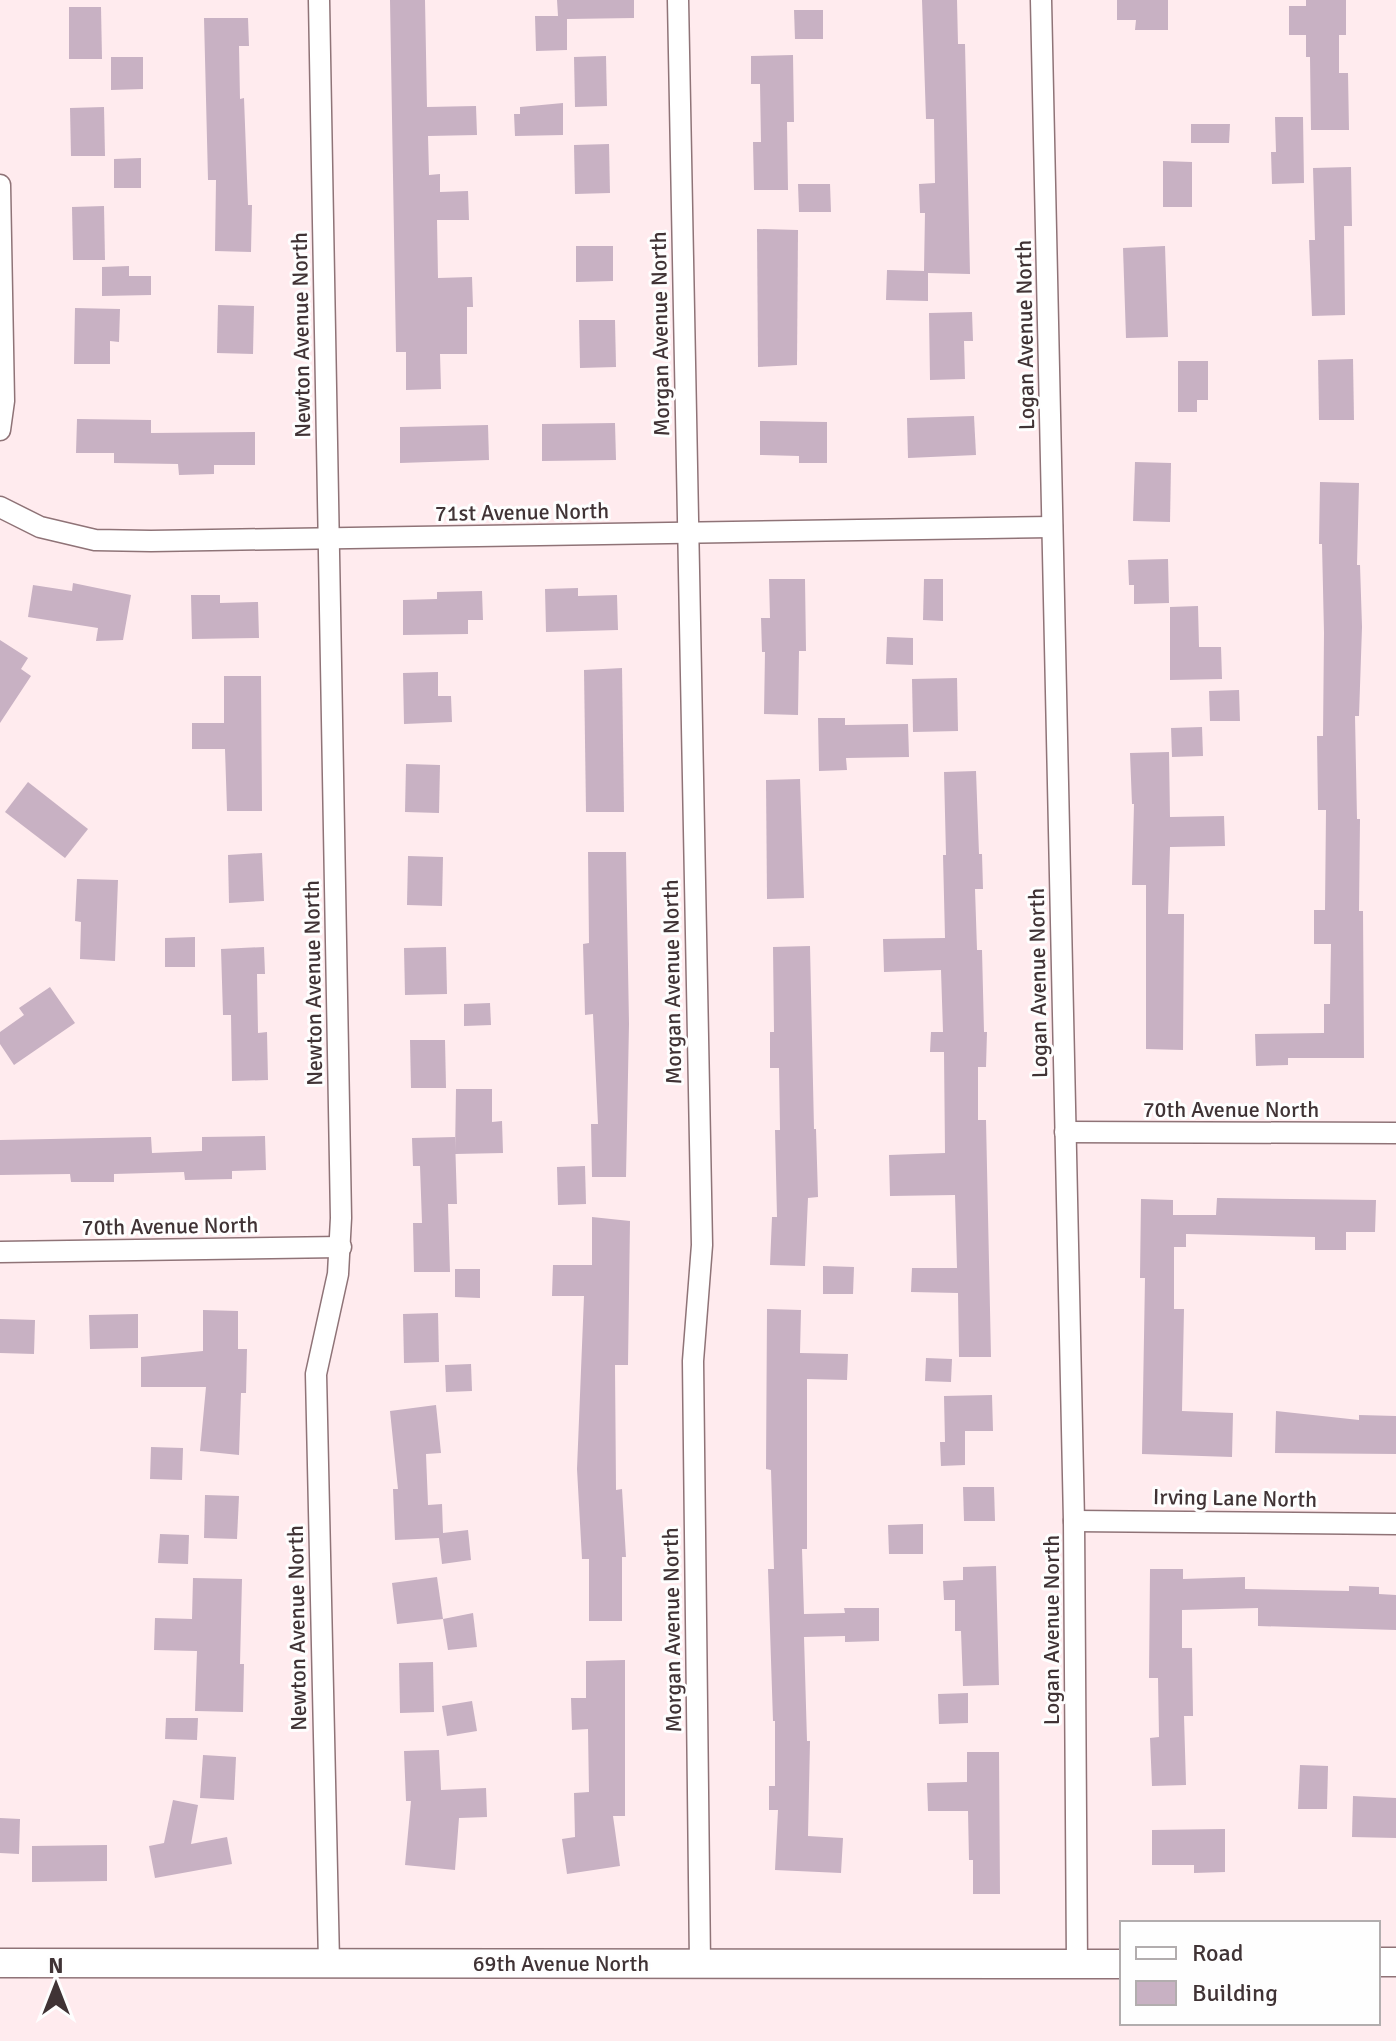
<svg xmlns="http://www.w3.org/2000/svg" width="1396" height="2041" font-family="Signika,sans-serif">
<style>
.building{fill:#c8b1c3}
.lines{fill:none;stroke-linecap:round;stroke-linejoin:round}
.street-casing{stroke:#8f7377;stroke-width:23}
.secondary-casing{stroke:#8f7377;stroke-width:31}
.street{stroke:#fff;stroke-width:20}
.secondary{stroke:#fff;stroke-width:28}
.labels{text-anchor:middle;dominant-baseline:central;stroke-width:6;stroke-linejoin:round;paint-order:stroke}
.street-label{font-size:22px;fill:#403335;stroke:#fefefe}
</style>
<rect width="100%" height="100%" fill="#ffebee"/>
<!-- building -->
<g class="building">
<polygon points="390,0 425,0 427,107 476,106 477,135 428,136 429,175 440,174 440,192 468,191 469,220 437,220 438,278 472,277 473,307 467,307 467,354 440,354 441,389 406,390 406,352 396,352"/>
<polygon points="557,0 634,0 634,18 567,19 567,50 536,51 535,16 558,16"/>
<polygon points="922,0 957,0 958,44 965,44 970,274 928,273 928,301 886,300 887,270 924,271 925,213 920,213 919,184 935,183 934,119 926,119"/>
<polygon points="1117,0 1168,0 1168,30 1135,30 1136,20 1117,20"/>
<polygon points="1306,0 1346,0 1346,35 1339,35 1339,73 1348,73 1349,130 1311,130 1310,57 1306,57 1306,35 1289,35 1289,6 1306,6"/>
<polygon points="69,7 101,7 102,59 69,59"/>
<polygon points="794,10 823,10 823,39 795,39"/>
<polygon points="204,18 248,18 249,46 239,46 240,99 244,98 248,205 252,205 251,252 215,251 216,180 208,180"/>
<polygon points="793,55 794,122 787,122 788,190 754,190 753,142 761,142 760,84 751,84 751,56"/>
<polygon points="606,56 607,106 575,107 574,57"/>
<polygon points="111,57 143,57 143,89 111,90"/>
<polygon points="563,103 563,135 515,136 514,114 520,114 520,107"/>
<polygon points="104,107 105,156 71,156 70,108"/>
<polygon points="1275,117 1303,117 1304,183 1272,184 1271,152 1276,152"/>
<polygon points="1191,124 1230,124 1229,143 1191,143"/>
<polygon points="609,144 610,193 575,194 574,145"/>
<polygon points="141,158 141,188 114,188 114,159"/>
<polygon points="1163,161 1192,162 1192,207 1163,207"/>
<polygon points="1351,167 1352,226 1344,226 1345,315 1312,316 1309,240 1315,240 1313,168"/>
<polygon points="798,184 830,184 831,212 799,212"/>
<polygon points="104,206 105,260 73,260 72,207"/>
<polygon points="757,229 798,230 797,365 758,367"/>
<polygon points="576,246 613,246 613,281 576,282"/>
<polygon points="1165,246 1168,337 1126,338 1123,248"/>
<polygon points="129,266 129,276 151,276 151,295 102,296 102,267"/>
<polygon points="218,305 254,306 253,354 217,353"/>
<polygon points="75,308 120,309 119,342 110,341 110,364 74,364"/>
<polygon points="972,312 973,341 964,341 965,379 930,380 929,313"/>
<polygon points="579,320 615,320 616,367 580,368"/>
<polygon points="1353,359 1354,420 1319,420 1318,360"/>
<polygon points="1178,361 1208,361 1208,400 1197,400 1197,412 1178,412"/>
<polygon points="974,416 976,455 908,458 907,418"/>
<polygon points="77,419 151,420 151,433 255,432 255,465 214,465 214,474 179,475 178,464 114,463 114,453 76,453"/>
<polygon points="760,421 827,422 827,463 799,463 799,456 760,455"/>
<polygon points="615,423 616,460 542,461 542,424"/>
<polygon points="488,425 489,460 400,463 400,427"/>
<polygon points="1135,462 1171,463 1170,522 1133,521"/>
<polygon points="1320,482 1359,483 1357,565 1360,565 1362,627 1359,716 1355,716 1357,819 1360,819 1359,911 1363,911 1364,1058 1288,1058 1288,1065 1256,1066 1255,1034 1324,1033 1324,1004 1330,1004 1331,944 1314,944 1314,910 1325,910 1326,810 1318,810 1317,736 1323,736 1324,633 1322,544 1319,544"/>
<polygon points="1168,559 1169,603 1134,604 1134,585 1129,585 1128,560"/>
<polygon points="769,579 805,579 806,651 799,651 798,715 764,714 765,652 762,652 761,618 770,618"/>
<polygon points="924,579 943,579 943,621 923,620"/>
<polygon points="73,583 131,595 123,640 96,641 98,628 28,617 33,585 72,591"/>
<polygon points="578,588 578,596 617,595 618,630 546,632 545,589"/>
<polygon points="482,591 483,620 468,620 468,634 403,635 403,600 437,599 437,592"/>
<polygon points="191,595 220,595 220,603 258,602 259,638 192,639"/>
<polygon points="1198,606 1199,647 1221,647 1222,679 1170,680 1170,607"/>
<polygon points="887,637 913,638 913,665 886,664"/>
<polygon points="0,640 28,658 21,669 31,676 0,723"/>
<polygon points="622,668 624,812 586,812 584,670"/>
<polygon points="438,672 438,696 451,696 452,722 404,724 403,673"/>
<polygon points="224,676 261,676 262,811 227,811 225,749 192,749 192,723 224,723"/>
<polygon points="957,678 958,731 913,732 912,679"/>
<polygon points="1239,690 1240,721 1210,721 1209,691"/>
<polygon points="818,718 845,718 845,725 908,724 909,757 846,758 847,770 819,771"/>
<polygon points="1202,727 1203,756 1172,757 1171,728"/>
<polygon points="1169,752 1170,817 1224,816 1225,846 1170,847 1168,914 1184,914 1183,1050 1146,1049 1146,885 1132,885 1134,804 1132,804 1130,753"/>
<polygon points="406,764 440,765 439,813 405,812"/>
<polygon points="976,771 979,854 982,854 983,889 975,889 977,950 982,950 984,1032 987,1032 986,1067 978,1067 978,1120 986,1120 991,1357 959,1357 958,1293 911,1292 912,1268 957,1268 955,1195 890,1196 889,1155 945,1153 944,1052 930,1052 931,1032 943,1032 941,970 884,972 883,939 945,938 943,855 946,855 944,772"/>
<polygon points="800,779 804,898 767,899 766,780"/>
<polygon points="28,782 88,829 65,858 5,812"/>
<polygon points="588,852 626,852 629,1024 626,1177 592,1177 591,1124 598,1124 593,1014 585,1015 583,944 589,943"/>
<polygon points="262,853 264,901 229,903 228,855"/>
<polygon points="408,856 443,857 442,906 407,905"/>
<polygon points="77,879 118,880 115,961 80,959 81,922 75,921"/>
<polygon points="195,937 195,967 165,967 165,938"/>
<polygon points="810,946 814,1129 816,1129 818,1197 808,1198 805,1266 770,1265 772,1217 777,1217 775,1130 780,1130 779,1068 770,1068 770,1032 774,1032 773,947"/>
<polygon points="264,947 265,974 257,974 258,1033 267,1032 268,1080 232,1081 231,1015 223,1015 221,949"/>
<polygon points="446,947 447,994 405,995 404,948"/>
<polygon points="50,987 75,1023 14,1065 0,1044 0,1032 24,1015 19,1008"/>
<polygon points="490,1003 491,1025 464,1026 464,1004"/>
<polygon points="410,1040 445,1040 446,1088 411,1088"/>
<polygon points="456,1089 492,1089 492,1122 502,1121 503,1153 455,1154"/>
<polygon points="265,1136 266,1170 232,1171 232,1179 185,1180 184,1172 114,1174 114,1182 71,1182 70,1174 0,1175 0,1140 151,1137 152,1153 202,1151 202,1137"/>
<polygon points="455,1137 457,1204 448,1204 450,1272 414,1272 413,1223 422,1223 420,1166 413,1166 412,1138"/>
<polygon points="585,1166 586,1204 558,1205 557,1167"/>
<polygon points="1217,1198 1376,1200 1375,1232 1346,1232 1346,1250 1315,1250 1315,1237 1186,1234 1186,1247 1174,1247 1174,1309 1184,1309 1182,1411 1233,1413 1232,1457 1142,1454 1145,1278 1140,1278 1141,1199 1173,1200 1173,1215 1216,1215"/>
<polygon points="592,1217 630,1221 628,1365 615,1365 616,1490 622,1489 626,1557 622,1557 622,1621 589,1621 589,1559 582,1559 577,1469 584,1296 552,1296 553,1265 592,1265"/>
<polygon points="823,1266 854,1267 853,1294 823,1294"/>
<polygon points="455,1269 480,1269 480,1298 455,1297"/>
<polygon points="767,1309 801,1310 800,1353 848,1354 847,1380 807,1379 807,1549 802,1549 804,1614 845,1613 844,1608 879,1608 879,1641 845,1642 845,1636 804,1637 807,1741 810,1741 808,1836 843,1838 841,1873 775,1870 778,1810 769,1810 769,1786 775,1786 775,1721 773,1721 768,1569 774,1569 771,1470 766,1469"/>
<polygon points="203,1310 238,1311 238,1349 247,1349 246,1393 241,1393 239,1455 200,1451 206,1387 141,1387 141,1357 203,1351"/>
<polygon points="438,1313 439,1362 404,1363 403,1314"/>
<polygon points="138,1314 138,1348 90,1349 89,1315"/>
<polygon points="0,1319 35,1320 34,1354 0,1353"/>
<polygon points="926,1358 952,1359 951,1382 925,1381"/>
<polygon points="471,1364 472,1391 446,1392 445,1365"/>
<polygon points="992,1395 993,1431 965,1431 965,1465 941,1466 940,1442 945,1442 944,1396"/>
<polygon points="436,1405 441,1453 426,1454 428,1505 442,1504 443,1533 468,1530 471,1560 442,1564 439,1538 395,1540 393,1489 398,1489 390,1411"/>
<polygon points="1276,1411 1359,1420 1359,1415 1396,1416 1396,1454 1275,1453"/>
<polygon points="151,1447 183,1448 182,1480 150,1479"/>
<polygon points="963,1487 994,1487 995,1521 964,1521"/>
<polygon points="205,1495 239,1496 237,1539 204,1538"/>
<polygon points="923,1524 923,1554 889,1554 888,1525"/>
<polygon points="160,1534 189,1535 188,1564 158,1563"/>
<polygon points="996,1566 999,1685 963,1686 961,1631 955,1631 955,1600 944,1600 943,1581 963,1580 963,1567"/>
<polygon points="1150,1569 1183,1569 1183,1579 1245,1577 1245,1589 1349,1591 1349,1586 1379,1587 1379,1594 1396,1595 1396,1630 1258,1626 1258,1608 1182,1610 1182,1648 1192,1648 1193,1716 1184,1716 1186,1785 1152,1786 1150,1738 1159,1737 1158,1678 1149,1678"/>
<polygon points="437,1577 443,1619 397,1624 392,1583"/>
<polygon points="193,1578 242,1579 240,1664 244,1664 243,1712 195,1711 197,1651 154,1650 155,1618 192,1619"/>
<polygon points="473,1613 477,1647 448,1650 443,1619"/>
<polygon points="625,1660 625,1816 613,1816 620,1866 567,1874 562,1839 575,1837 574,1793 589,1792 588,1729 572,1730 571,1698 586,1698 586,1661"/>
<polygon points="433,1662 434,1712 400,1713 399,1663"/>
<polygon points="968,1693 968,1723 939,1724 938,1694"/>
<polygon points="472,1701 477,1731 447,1736 442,1706"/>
<polygon points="166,1718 198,1718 197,1740 165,1739"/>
<polygon points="439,1750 441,1790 486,1788 487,1817 459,1818 455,1870 405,1865 411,1801 406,1801 404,1751"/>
<polygon points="967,1752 999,1752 1000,1894 973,1894 973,1860 969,1860 968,1811 928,1811 927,1783 967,1782"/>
<polygon points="203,1755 236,1757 234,1800 200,1798"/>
<polygon points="1300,1765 1328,1766 1327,1809 1298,1809"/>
<polygon points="1353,1796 1396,1798 1396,1838 1352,1837"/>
<polygon points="173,1800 198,1805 191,1844 227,1837 232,1864 155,1878 149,1846 164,1843"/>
<polygon points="0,1818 20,1819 19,1854 0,1853"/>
<polygon points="1225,1829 1225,1872 1194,1873 1194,1865 1152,1865 1152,1830"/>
<polygon points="107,1845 107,1881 32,1882 32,1846"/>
</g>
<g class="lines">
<defs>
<g id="street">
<polyline points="319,0 341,1218 338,1274 316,1374 329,1962"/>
<polyline points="678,0 702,1245 693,1361 700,1964"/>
<polyline points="1041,0 1074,1521 1077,1965"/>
<polyline points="0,185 4,401 0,430"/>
<polyline points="0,507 40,527 95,540 151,541 1052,527"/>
<polyline points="1065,1132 1396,1133"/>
<polyline points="0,1252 341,1247"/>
<polyline points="1074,1521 1396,1524"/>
</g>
<g id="secondary">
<polyline points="1378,1962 1396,1962"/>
<polyline points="0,1963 1122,1964"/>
</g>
</defs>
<!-- street casing -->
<use href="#street" class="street-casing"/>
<!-- secondary casing -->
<use href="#secondary" class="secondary-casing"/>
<!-- street -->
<use href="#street" class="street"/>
<!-- secondary -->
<use href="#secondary" class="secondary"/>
</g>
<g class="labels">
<!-- street labels -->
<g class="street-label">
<text transform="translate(660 334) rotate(-91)">Morgan Avenue North</text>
<text transform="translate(301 335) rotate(-91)">Newton Avenue North</text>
<text transform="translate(1025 335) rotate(-91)">Logan Avenue North</text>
<text transform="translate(522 512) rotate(-1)">71st Avenue North</text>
<text transform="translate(672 982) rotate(-91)">Morgan Avenue North</text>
<text transform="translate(313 983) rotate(-91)">Newton Avenue North</text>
<text transform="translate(1038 983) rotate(-91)">Logan Avenue North</text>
<text x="1231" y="1109">70th Avenue North</text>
<text transform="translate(170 1226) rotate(-1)">70th Avenue North</text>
<text transform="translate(1235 1498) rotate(1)">Irving Lane North</text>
<text transform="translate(297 1628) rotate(-91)">Newton Avenue North</text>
<text transform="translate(672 1630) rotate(-91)">Morgan Avenue North</text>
<text transform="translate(1051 1630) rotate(-90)">Logan Avenue North</text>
<text x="561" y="1963">69th Avenue North</text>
</g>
</g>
<!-- legend -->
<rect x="1120" y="1921" width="260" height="104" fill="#fefefe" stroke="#b2adae" stroke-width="2"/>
<rect x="1136" y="1947" width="40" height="12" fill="#ffffff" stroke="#b2adae" stroke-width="2"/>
<text x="1192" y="1961" font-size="24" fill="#403335">Road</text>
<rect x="1136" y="1981" width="40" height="24" fill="#c8b1c3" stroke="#b2adae" stroke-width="2"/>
<text x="1192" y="2001" font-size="24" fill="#403335">Building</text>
<!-- north arrow -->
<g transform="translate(56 1985)" stroke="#fefefe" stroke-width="6" paint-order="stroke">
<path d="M0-6L14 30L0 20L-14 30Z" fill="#403335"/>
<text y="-12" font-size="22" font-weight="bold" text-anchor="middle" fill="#403335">N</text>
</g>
</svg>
